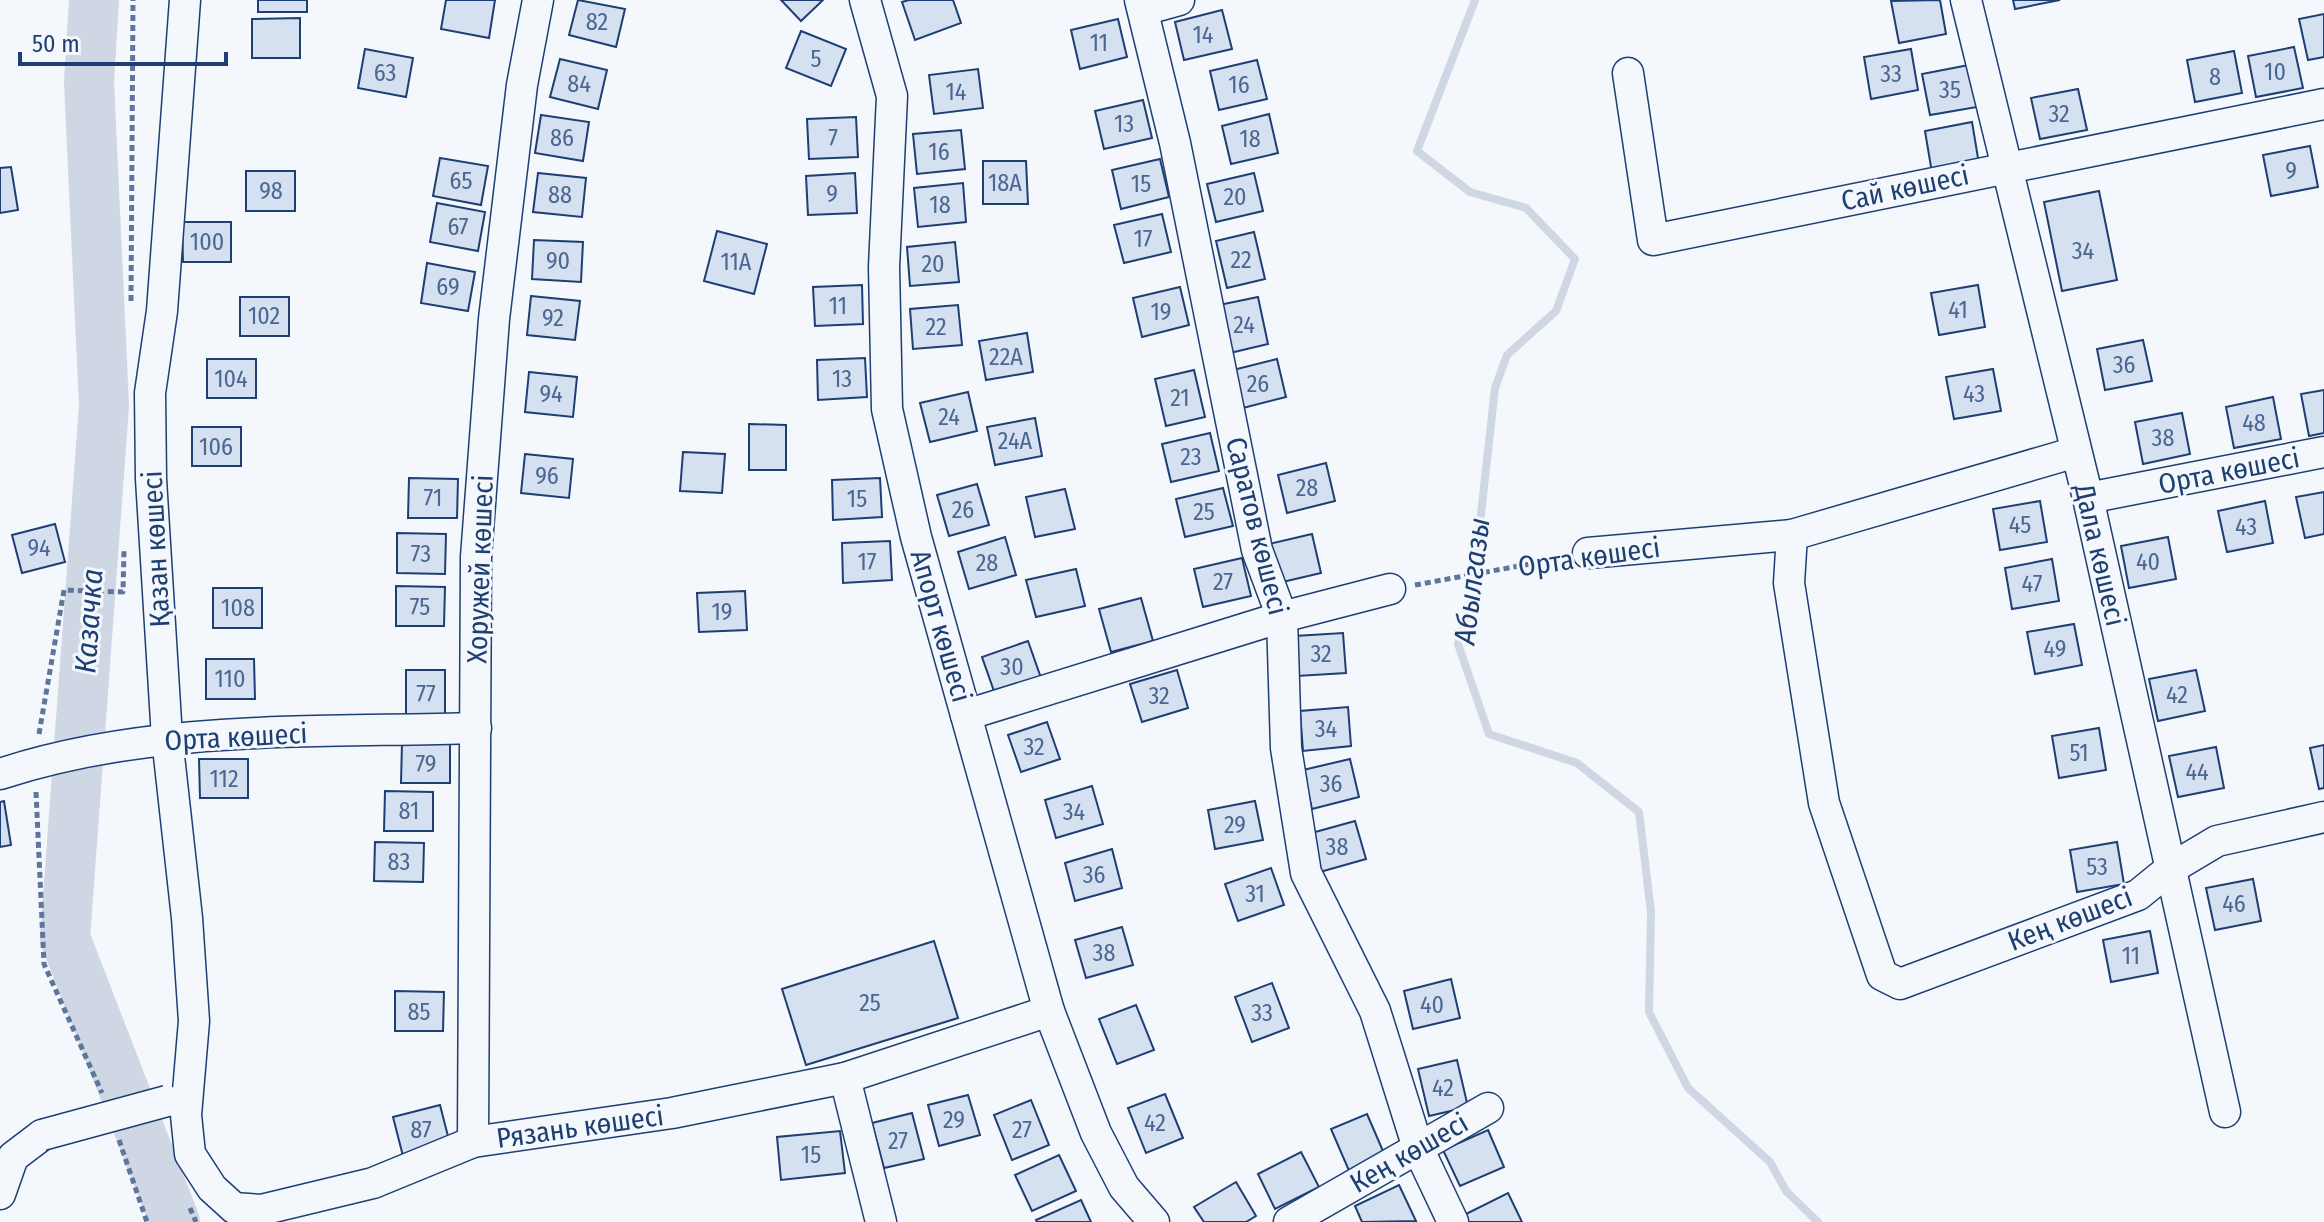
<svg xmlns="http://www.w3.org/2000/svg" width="2324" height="1222" font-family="'Fira Sans Condensed',sans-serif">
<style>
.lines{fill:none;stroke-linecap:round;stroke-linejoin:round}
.stream{stroke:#cfd7e4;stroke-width:8}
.river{stroke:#cfd7e4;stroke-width:50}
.building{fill:#d5e0f0;stroke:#1d3f73;stroke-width:2}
.minor-casing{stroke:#1d3f73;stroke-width:33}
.path{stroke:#5e769c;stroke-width:5;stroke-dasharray:6 4;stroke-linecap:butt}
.minor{stroke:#f4f7fb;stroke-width:30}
.minor-bridge-casing{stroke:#1d3f73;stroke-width:33;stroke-linecap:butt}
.minor-bridge{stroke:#f4f7fb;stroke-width:30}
.labels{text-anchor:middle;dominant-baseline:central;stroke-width:6;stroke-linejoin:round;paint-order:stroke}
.number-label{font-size:24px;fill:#4b6792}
.street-label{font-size:28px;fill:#1d3f73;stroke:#f4f7fb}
.water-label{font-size:30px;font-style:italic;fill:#1d3f73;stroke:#f4f7fb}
</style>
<rect width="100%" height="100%" fill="#f4f7fb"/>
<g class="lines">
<!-- stream -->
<polyline class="stream" points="1475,0 1417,151 1470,192 1526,208 1575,259 1556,311 1507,355 1495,388 1472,595 1458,644 1489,734 1577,763 1639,812 1651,912 1649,1012 1688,1088 1770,1162 1786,1191 1818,1222"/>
<!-- river -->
<polyline class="river" points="94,0 89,82 104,405 65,938 175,1222"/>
</g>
<!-- building -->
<g class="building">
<rect x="258" y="0" width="49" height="12"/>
<polygon points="446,0 495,0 489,38 441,29"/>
<polygon points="578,0 625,9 616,47 569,35"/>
<polygon points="781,0 823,0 801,21"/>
<polygon points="909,0 953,0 961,23 915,40 902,2"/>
<polygon points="1940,0 1946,34 1899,43 1891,1"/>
<polygon points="2013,0 2060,0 2015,9"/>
<polygon points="1222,10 1232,49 1184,60 1175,22"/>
<polygon points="2324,14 2324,57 2308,60 2299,19"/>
<polygon points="300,18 300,58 252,58 252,19"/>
<polygon points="1118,19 1127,57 1080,69 1071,30"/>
<polygon points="801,31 846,49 831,86 786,68"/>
<polygon points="2294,47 2303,88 2256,97 2248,56"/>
<polygon points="365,49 413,58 406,97 358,88"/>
<polygon points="1911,49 1918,90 1871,99 1864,57"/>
<polygon points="2234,51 2242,93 2195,102 2187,60"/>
<polygon points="560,59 607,70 598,109 550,97"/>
<polygon points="1257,60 1267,99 1219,110 1210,71"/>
<polygon points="1969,65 1977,107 1930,115 1922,74"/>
<polygon points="978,69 983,108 934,114 929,75"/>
<polygon points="2078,89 2087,130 2040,139 2031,98"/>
<polygon points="1143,100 1152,138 1104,149 1095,111"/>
<polygon points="1269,114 1278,153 1231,164 1222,126"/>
<polygon points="541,115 589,122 583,161 535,153"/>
<polygon points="856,117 858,157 809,159 807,119"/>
<polygon points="1972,122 1979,164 1932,173 1925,131"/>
<polygon points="961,130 965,169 917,174 913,134"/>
<polygon points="2310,146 2318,187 2271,196 2263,155"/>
<polygon points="440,158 488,166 481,205 433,196"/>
<polygon points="1160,159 1169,197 1121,209 1112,170"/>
<polygon points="983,161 1026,161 1028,204 983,204"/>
<polygon points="11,167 18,210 0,213 0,168"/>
<rect x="246" y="171" width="49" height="40"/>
<polygon points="538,173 586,178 582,217 533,212"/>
<polygon points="855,173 857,213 808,215 806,176"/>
<polygon points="1254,173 1263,211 1216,222 1207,184"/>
<polygon points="963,183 966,222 918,227 914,188"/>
<polygon points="2099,191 2117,280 2062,291 2044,202"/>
<polygon points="437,203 485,212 478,251 430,242"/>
<polygon points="1162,214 1171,252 1124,263 1114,225"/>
<polygon points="182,222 231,222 231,262 183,262"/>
<polygon points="717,231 767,244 754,294 704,281"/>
<polygon points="1254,232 1265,279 1227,288 1216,241"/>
<polygon points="534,240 583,242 581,282 532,279"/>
<polygon points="955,242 959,282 910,286 907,247"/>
<polygon points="427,263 475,272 468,311 421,303"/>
<polygon points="862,285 863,324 815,326 813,287"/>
<polygon points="1978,285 1985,327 1939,335 1931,293"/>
<polygon points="1180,287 1189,325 1142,337 1133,298"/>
<polygon points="531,296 580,301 575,340 527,335"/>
<rect x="240" y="297" width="49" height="39"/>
<polygon points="1258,297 1268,344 1230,353 1219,305"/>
<polygon points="958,305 962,345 913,349 910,309"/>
<polygon points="1027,333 1033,372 986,380 979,341"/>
<polygon points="2143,340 2152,381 2105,390 2097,349"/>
<polygon points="865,358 867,397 818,400 817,360"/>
<rect x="207" y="359" width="49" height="39"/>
<polygon points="1277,359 1286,397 1239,409 1229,371"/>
<polygon points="1993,369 2001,411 1954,419 1946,377"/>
<polygon points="1194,370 1205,417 1166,426 1155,379"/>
<polygon points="529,372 577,377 573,417 525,412"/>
<polygon points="2324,390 2324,433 2309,436 2301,394"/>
<polygon points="968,392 977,431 930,442 920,403"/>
<polygon points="2273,397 2281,439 2234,448 2226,407"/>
<polygon points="2182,413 2190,454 2143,464 2135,422"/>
<polygon points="1035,418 1042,456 995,465 987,427"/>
<polygon points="749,424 786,425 786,470 749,470"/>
<rect x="192" y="427" width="49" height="39"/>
<polygon points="1210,433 1219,471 1171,482 1162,444"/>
<polygon points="683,452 725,454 722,493 680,491"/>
<polygon points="525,454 573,459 569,498 521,493"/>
<polygon points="1326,463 1335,501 1287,513 1278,475"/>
<polygon points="409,478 458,479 457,518 408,518"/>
<polygon points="880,478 882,517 833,520 832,480"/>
<polygon points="977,484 989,525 949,536 937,495"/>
<polygon points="1223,488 1233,526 1185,537 1176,499"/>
<polygon points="1065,489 1075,529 1035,537 1026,497"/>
<polygon points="2324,492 2324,534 2305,538 2296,497"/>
<polygon points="2040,501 2047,542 2000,550 1993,509"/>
<polygon points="2265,501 2273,543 2227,552 2218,511"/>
<polygon points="55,524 65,562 22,573 12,535"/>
<polygon points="397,533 446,534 445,574 397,573"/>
<polygon points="1312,534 1321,573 1274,584 1265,545"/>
<polygon points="1005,537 1016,575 969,589 958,552"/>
<polygon points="2168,537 2176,579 2129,588 2121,546"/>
<polygon points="890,541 892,580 843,583 842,543"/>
<polygon points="1242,558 1251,596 1203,607 1194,569"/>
<polygon points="2052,559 2059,601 2012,609 2005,568"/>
<polygon points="1076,569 1085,606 1036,617 1026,580"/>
<polygon points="396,586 445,587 444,626 396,626"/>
<rect x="213" y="588" width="49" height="40"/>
<polygon points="745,591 747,630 699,632 697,593"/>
<polygon points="1141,598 1153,641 1111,652 1099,609"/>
<polygon points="2074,624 2082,665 2035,674 2027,632"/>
<polygon points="1343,633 1346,673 1297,676 1295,636"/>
<polygon points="1028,641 1041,678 995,694 982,657"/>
<polygon points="206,659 254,659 255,699 206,699"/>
<rect x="406" y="670" width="39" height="49"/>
<polygon points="1177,670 1188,708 1142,722 1130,684"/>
<polygon points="2196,670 2205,711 2158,721 2149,679"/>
<polygon points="1348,707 1351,746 1303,751 1300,711"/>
<polygon points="1047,722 1060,759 1021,772 1008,735"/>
<polygon points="2099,728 2106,770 2059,778 2052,736"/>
<polygon points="402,743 450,744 450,783 401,783"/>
<polygon points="2324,745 2324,788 2319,789 2310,748"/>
<polygon points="2216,747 2224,788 2178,797 2169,756"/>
<polygon points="199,759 248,759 248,798 200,798"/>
<polygon points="1350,759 1359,797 1312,809 1303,770"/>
<polygon points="1092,786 1103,824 1056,838 1045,800"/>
<polygon points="385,791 433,792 433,831 384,831"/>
<polygon points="4,801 11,845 0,847 0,802"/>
<polygon points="1255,801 1263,840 1215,849 1208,810"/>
<polygon points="1355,821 1366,859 1320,872 1308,834"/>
<polygon points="375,842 424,843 423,882 374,881"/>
<polygon points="2117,842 2124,884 2077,892 2070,850"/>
<polygon points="1112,849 1122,888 1075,901 1065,863"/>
<polygon points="1271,868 1284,905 1238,921 1225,884"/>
<polygon points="2253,879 2261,921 2215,930 2206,888"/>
<polygon points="1122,927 1133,965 1086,978 1075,940"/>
<polygon points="2150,931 2158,973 2111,982 2103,940"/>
<polygon points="934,941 958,1018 806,1065 782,989"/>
<polygon points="1451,979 1460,1018 1413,1029 1404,991"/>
<polygon points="1272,983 1289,1028 1252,1042 1235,997"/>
<polygon points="395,991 444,992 443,1031 395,1031"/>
<polygon points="1136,1005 1154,1050 1117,1064 1099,1019"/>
<polygon points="1457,1060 1468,1107 1429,1116 1418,1069"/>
<polygon points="1165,1094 1183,1138 1146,1153 1128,1108"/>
<polygon points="968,1095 980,1135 939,1146 928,1105"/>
<polygon points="1031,1100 1049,1145 1012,1160 994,1115"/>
<polygon points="440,1105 450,1144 403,1156 393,1117"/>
<polygon points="912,1113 924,1159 884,1168 872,1123"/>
<polygon points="1367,1114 1386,1158 1350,1173 1331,1129"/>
<polygon points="1488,1130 1504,1167 1460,1186 1443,1150"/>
<polygon points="840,1131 845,1173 781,1180 777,1137"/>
<polygon points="1301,1152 1319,1187 1275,1209 1258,1174"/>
<polygon points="1059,1155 1076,1191 1032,1211 1015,1175"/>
<polygon points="1236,1182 1256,1216 1246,1222 1204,1222 1194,1207"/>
<polygon points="1399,1185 1416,1221 1362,1222 1355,1206"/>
<polygon points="1508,1193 1522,1222 1468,1222 1464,1215"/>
<polygon points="1081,1200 1091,1222 1037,1222 1036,1220"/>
</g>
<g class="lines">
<defs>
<g id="minor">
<polyline points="185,0 162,311 150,393 151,479 167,738 187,918 194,1021 186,1115 190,1154 212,1188 234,1208 261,1210 373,1183 473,1142 672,1113 845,1078 1049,1011"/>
<polyline points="865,0 892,96 884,267 887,409 916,537 1049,1011 1096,1133 1124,1187 1154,1222"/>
<polyline points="1140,0 1175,143 1257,550 1282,617 1286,748 1306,873 1375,1011 1418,1148 1453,1222"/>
<polyline points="1966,0 2088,498 2225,1112"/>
<polyline points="1143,10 1179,0"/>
<polyline points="1628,73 1653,240 2324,104"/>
<polyline points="2088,498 2324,452"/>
<polyline points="1792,535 1789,583 1824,803 1882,975 1900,984 2138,895 2170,869 2217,841 2324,817"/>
<polyline points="1588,553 1792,535 2076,452"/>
<polyline points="966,715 1282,617 1390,589"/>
<path d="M0,774C152,724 318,733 476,728"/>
<polyline points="845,1078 881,1222"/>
<polyline points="473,1142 476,557 494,319 522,85 538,0"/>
<polyline points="0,1194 13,1157 42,1135"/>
<polyline points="1289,1222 1488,1108"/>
</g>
</defs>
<!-- minor casing -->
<use href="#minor" class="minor-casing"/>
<!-- path -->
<g class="path">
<polyline points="131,301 133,0"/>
<polyline points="1415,585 1563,558"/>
<polyline points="39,734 64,590 123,592 124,551"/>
<polyline points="36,792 44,964 102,1093"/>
<polyline points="119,1140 147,1222"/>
<polyline points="190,1208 196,1222"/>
</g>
<!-- minor -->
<use href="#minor" class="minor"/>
<defs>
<polyline id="minor-bridge" points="42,1135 167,1101"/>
</defs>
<!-- minor-bridge casing -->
<use href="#minor-bridge" class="minor-bridge-casing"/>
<!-- minor-bridge -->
<use href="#minor-bridge" class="minor-bridge"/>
</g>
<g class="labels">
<!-- number labels -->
<g class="number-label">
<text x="597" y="22">82</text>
<text x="1203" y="35">14</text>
<text x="1099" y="43">11</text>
<text x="816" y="59">5</text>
<text x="2275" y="72">10</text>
<text x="385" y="73">63</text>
<text x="1891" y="74">33</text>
<text x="2215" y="77">8</text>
<text x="579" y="84">84</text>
<text x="1239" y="85">16</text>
<text x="1950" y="90">35</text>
<text x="956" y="92">14</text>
<text x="2059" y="114">32</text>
<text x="1124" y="124">13</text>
<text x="562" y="138">86</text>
<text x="833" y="138">7</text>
<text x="1250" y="139">18</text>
<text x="939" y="152">16</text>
<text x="2291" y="171">9</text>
<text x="461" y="181">65</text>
<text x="1005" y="183">18А</text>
<text x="1141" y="184">15</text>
<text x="271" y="191">98</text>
<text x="832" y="194">9</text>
<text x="560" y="195">88</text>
<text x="1235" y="197">20</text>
<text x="940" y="205">18</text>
<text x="458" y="227">67</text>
<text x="1143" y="239">17</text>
<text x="207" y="242">100</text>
<text x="2083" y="251">34</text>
<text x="1241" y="260">22</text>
<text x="558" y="261">90</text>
<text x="736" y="262">11А</text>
<text x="933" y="264">20</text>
<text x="448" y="287">69</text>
<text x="838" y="306">11</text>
<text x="1958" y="310">41</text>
<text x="1161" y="312">19</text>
<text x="264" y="316">102</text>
<text x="553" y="318">92</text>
<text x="1244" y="325">24</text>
<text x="936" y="327">22</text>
<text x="1006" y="357">22А</text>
<text x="2124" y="365">36</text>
<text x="231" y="379">104</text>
<text x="842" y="379">13</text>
<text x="1258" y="384">26</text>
<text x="551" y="394">94</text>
<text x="1974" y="394">43</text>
<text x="1180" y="398">21</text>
<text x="949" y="417">24</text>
<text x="2254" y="423">48</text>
<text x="2163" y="438">38</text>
<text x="1015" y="441">24А</text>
<text x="216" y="447">106</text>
<text x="1191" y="457">23</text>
<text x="547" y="476">96</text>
<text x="1307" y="488">28</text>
<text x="433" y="498">71</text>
<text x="857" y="499">15</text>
<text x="963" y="510">26</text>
<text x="1204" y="512">25</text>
<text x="2020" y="525">45</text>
<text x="2246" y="527">43</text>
<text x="39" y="548">94</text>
<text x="421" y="554">73</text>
<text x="867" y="562">17</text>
<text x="2148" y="562">40</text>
<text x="987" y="563">28</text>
<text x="1223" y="582">27</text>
<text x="2032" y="584">47</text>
<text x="420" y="607">75</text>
<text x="238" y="608">108</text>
<text x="722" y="612">19</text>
<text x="2055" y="649">49</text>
<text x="1321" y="654">32</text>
<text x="1012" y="667">30</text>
<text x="230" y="679">110</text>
<text x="426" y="694">77</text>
<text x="2177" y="695">42</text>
<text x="1159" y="696">32</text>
<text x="1326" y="729">34</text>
<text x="1034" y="747">32</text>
<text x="2079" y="753">51</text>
<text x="426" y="764">79</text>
<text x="2197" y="772">44</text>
<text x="224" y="779">112</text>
<text x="1331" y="784">36</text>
<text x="409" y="811">81</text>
<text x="1074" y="812">34</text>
<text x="1235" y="825">29</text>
<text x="1337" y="847">38</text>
<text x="399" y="862">83</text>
<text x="2097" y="867">53</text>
<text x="1094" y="875">36</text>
<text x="1255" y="894">31</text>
<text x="2234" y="904">46</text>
<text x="1104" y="953">38</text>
<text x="2131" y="956">11</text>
<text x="870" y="1003">25</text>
<text x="1432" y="1005">40</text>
<text x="419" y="1012">85</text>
<text x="1262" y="1013">33</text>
<text x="1443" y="1088">42</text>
<text x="954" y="1120">29</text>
<text x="1155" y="1123">42</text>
<text x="421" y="1130">87</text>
<text x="1022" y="1130">27</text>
<text x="898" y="1141">27</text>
<text x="811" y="1155">15</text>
</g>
<!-- street labels -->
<g class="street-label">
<text transform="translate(1905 188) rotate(-12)">Сай көшесі</text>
<text transform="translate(2229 471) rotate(-11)">Орта көшесі</text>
<text transform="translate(1257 526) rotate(76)">Саратов көшесі</text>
<text transform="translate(156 549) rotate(-93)">Қазан көшесі</text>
<text transform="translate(2100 555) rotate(77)">Дала көшесі</text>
<text transform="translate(1589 557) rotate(-8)">Орта көшесі</text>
<text transform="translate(480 569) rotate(-88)">Хоружей көшесі</text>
<text transform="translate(941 626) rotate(74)">Апорт көшесі</text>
<text transform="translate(236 737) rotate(-3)">Орта көшесі</text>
<text transform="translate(2070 919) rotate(-21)">Кең көшесі</text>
<text transform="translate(580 1127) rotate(-8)">Рязань көшесі</text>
<text transform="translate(1409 1153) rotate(-30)">Кең көшесі</text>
</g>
<!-- water labels -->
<g class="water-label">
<text transform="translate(1472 581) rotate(-83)">Абылгазы</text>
<text transform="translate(89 621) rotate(-86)">Казачка</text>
</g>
</g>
<!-- scale -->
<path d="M20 52v12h206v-12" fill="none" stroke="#1d3f73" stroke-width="4"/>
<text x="32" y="52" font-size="24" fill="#1d3f73" stroke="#f4f7fb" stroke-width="6" paint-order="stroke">50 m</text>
</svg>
